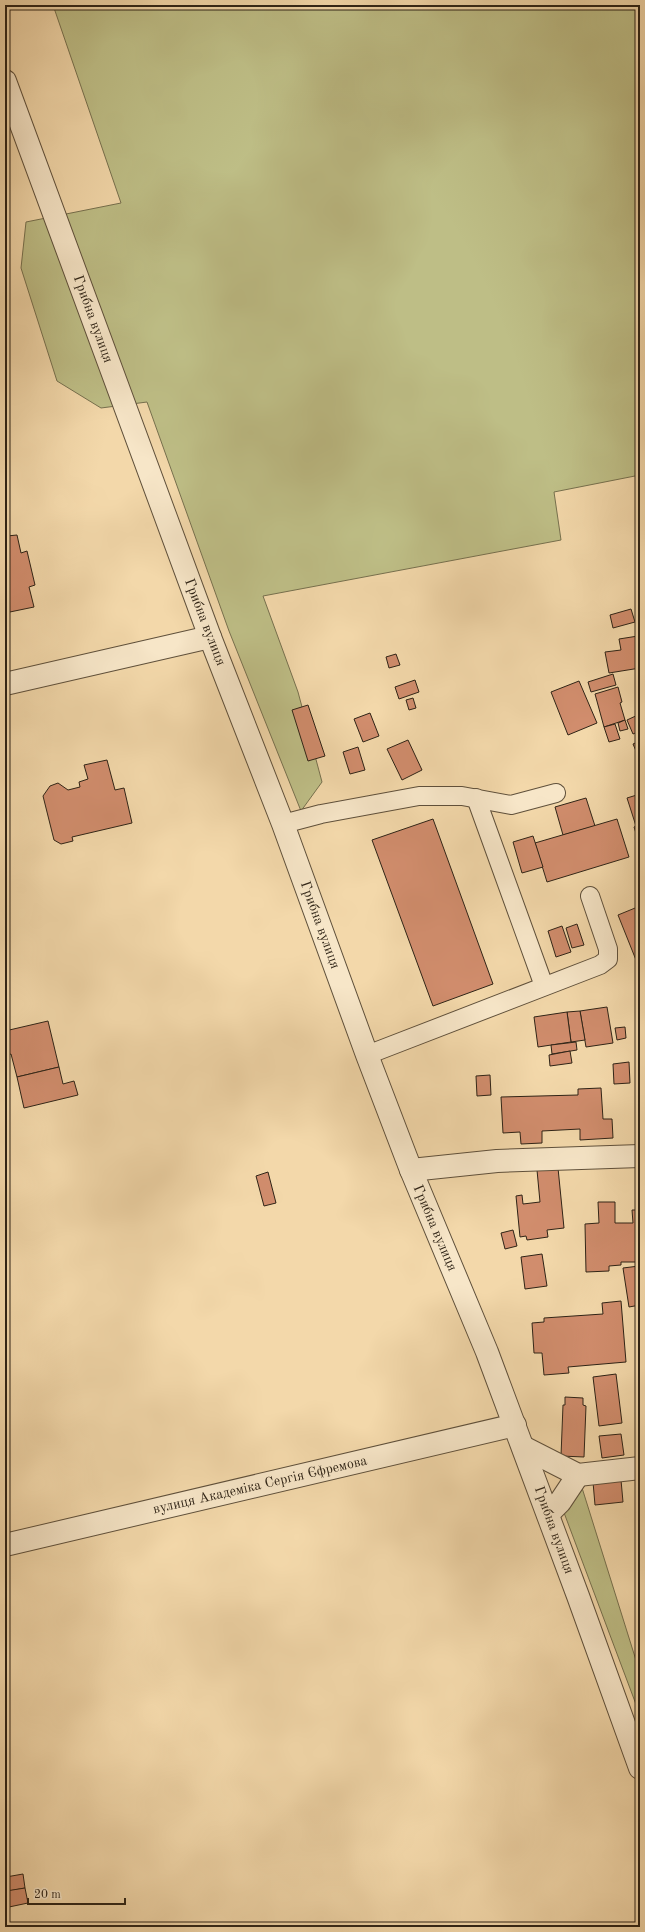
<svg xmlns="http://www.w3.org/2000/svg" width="645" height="1932" font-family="'Old Standard TT',serif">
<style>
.green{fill:#bebe86;stroke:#76704e}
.building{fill:#d18d6d;stroke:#2e2316}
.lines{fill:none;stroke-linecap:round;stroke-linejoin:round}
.service-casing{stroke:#5f503b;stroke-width:20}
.minor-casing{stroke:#5f503b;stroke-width:24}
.service{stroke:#f7e6c8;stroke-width:18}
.minor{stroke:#f7e6c8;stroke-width:22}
.labels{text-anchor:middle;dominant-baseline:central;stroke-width:3.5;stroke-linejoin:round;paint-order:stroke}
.street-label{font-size:14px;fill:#2e2316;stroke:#f7e6c8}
</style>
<rect width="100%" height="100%" fill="#f3d8aa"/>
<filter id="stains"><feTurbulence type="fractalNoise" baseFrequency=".005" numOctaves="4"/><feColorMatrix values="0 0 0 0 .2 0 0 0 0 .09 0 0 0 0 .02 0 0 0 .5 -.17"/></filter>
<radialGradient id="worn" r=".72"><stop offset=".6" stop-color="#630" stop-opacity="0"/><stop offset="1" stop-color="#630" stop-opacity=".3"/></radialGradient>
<!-- green -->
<g class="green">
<polygon points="53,5 640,5 640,475 554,492 561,540 263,596 298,692 322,782 301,811 229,631 147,402 101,408 57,381 21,268 26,222 121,203"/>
<polygon points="578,1475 640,1673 640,1715 560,1502"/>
</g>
<!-- building -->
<g class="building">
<polygon points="5,528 7,536 17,535 21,553 27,551 35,585 29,587 34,607 5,613"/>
<polygon points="631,609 635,622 613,628 610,615"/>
<polygon points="638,636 640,668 609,673 605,652 621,650 619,639"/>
<polygon points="396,654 400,665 389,668 386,657"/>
<polygon points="613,674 616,685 591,692 588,682"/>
<polygon points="415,680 419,692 399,699 395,687"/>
<polygon points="579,681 597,723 568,735 551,692"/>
<polygon points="618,687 622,702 620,703 625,720 604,727 595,694"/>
<polygon points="413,698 416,708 409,710 406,700"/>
<polygon points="308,705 325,756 308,761 292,710"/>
<polygon points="370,713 379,736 363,742 354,719"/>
<polygon points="640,714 640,731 633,734 627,720"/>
<polygon points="625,720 628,729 620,731 618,723"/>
<polygon points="615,724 620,739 609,742 604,727"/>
<polygon points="408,740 422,770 402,780 387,749"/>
<polygon points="640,741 640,749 636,751 633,744"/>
<polygon points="358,747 365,770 350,774 343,752"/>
<polygon points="107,760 115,790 124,788 132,823 72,837 73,841 61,844 54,840 43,796 50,786 58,783 68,790 80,787 79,782 88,779 84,765"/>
<polygon points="640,794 640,846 634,827 636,826 627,798"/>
<polygon points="586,798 595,826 563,835 555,807"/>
<polygon points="433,819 493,984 433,1006 372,840"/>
<polygon points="617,819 629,857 547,882 535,843"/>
<polygon points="533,836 543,867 522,873 513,842"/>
<polygon points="640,906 640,970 618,915"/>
<polygon points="577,924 584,945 572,948 566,928"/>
<polygon points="562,926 571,952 556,957 548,931"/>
<polygon points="607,1007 613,1043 586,1047 580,1011"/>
<polygon points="580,1011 585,1040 571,1042 567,1012"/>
<polygon points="567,1012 571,1042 538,1047 534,1017"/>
<polygon points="48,1021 59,1067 17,1077 11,1054 5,1056 5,1031"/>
<polygon points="625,1027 626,1038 617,1040 615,1028"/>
<polygon points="576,1042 577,1050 552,1054 551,1045"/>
<polygon points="570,1051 572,1063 550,1066 549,1055"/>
<polygon points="629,1062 630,1083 614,1084 613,1064"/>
<polygon points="59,1067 63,1084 74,1081 78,1095 24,1108 17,1077"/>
<polygon points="490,1075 491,1095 477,1096 476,1076"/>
<polygon points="637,1081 640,1081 640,1096 638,1096"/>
<polygon points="601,1088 603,1119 612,1119 613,1138 580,1140 580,1129 542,1131 542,1143 521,1144 520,1132 503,1133 501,1097 578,1095 578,1089"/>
<polygon points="558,1168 564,1228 547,1230 548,1237 527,1240 526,1236 520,1237 516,1196 522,1195 523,1204 540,1202 537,1170"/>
<polygon points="268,1172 276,1203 264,1206 256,1176"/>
<polygon points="598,1202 615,1202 615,1223 633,1223 632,1210 640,1210 640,1262 621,1262 621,1265 609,1266 609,1271 586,1272 585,1224 599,1223"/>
<polygon points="513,1230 517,1246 505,1249 501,1233"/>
<polygon points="542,1254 547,1286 525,1289 521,1257"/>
<polygon points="639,1266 640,1305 629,1307 623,1268"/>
<polygon points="621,1301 626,1362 568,1367 569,1373 544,1375 542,1353 534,1353 532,1323 544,1322 544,1318 603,1314 602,1303"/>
<polygon points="616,1374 622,1423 599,1426 593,1377"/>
<polygon points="565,1397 583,1398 583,1405 586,1406 584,1457 561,1456 563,1405 565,1405"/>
<polygon points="621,1434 624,1455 602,1458 599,1436"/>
<polygon points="621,1480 623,1502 595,1505 593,1482"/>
<polygon points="23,1874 25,1888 9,1891 6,1877"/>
<polygon points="25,1888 28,1903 9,1907 6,1891"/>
</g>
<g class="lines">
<defs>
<g id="service">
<polyline points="476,798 544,986"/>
<polyline points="283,824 321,814 419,796 462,796 511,805 556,793"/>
<polyline points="367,1055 600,965 608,959 608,949 590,896"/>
</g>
<g id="minor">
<polyline points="5,81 210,637 283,824 367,1055 411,1170 487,1352 578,1596 640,1768"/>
<polyline points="5,684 210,637"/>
<polyline points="411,1170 497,1161 640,1156"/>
<polyline points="523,1447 578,1475 640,1468"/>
<polyline points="548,1514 560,1502 578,1475"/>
<polyline points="5,1545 515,1425"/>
</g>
</defs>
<!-- service casing -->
<use href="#service" class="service-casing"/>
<!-- minor casing -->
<use href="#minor" class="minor-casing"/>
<!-- service -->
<use href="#service" class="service"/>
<!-- minor -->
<use href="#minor" class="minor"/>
</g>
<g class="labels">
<!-- street labels -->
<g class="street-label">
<text transform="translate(93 319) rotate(70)">Грибна вулиця</text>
<text transform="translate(205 622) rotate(69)">Грибна вулиця</text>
<text transform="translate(320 925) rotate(70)">Грибна вулиця</text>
<text transform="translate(435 1228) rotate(67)">Грибна вулиця</text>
<text transform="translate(260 1485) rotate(-13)">вулиця Академіка Сергія Єфремова</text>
<text transform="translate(554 1530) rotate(70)">Грибна вулиця</text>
</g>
</g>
<!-- margin -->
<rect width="645" height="1932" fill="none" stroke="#f3d8aa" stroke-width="20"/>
<rect x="6" y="6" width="633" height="1920" fill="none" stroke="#2e2316" stroke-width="2"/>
<rect x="10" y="10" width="625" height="1912" fill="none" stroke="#2e2316"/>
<!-- scale -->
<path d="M28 1898v6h97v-6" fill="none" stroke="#2e2316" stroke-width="2"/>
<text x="34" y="1898" font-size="12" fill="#2e2316" stroke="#f7e6c8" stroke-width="3" paint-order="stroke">20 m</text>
<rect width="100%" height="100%" filter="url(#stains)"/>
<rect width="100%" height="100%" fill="url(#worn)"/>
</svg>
